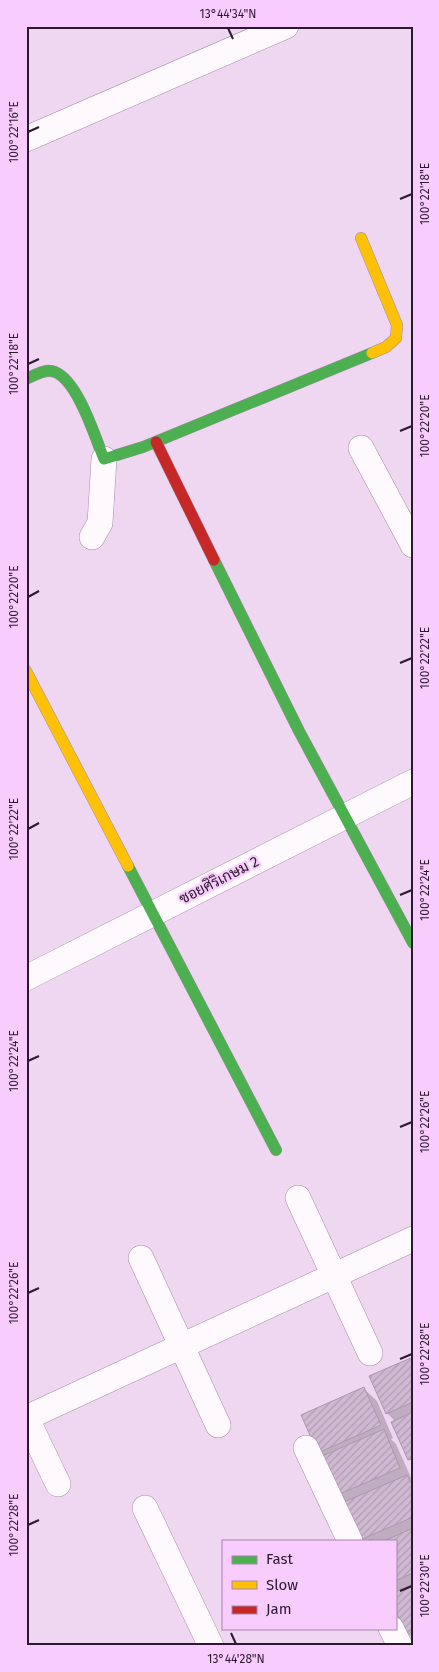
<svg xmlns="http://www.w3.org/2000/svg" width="439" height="1672" font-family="'Fira Sans',Sarabun,sans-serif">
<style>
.shadow{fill:#0003}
.building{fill:url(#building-hatch);stroke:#ab98ad}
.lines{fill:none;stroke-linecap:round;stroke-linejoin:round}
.street-casing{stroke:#a38fa5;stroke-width:26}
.fast-casing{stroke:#a38fa5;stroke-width:12}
.slow-casing{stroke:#a38fa5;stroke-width:12}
.jam-casing{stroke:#a38fa5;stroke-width:12}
.street{stroke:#fdf9fd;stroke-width:25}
.fast{stroke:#4caf50;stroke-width:11}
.slow{stroke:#ffc107;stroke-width:11}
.jam{stroke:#c62828;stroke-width:11}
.ticks{fill:none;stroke:#2c182f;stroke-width:2}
.labels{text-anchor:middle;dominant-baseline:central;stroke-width:4.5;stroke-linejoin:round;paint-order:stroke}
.street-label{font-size:15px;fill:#2c182f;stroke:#f8ccfc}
.neatline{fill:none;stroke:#2c182f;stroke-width:2}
.ticks-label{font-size:12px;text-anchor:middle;fill:#2c182f}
</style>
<defs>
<pattern id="building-hatch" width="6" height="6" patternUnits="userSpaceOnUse" patternTransform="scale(1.25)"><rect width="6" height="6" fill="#cfb8d1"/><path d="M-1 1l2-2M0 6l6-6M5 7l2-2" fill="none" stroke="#b29db4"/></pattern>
</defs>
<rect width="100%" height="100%" fill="#efd7f1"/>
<!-- shadow -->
<g class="shadow">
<polygon points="413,1358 413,1462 409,1459 395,1421 387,1413"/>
<polygon points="364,1389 377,1401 393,1438 391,1439 396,1444 413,1482 413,1638 406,1632 395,1606 395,1541 361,1540 319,1452"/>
</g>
<!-- building -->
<g class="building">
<polygon points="413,1357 413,1402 386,1414 369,1376"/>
<polygon points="364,1387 381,1425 318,1453 301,1415"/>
<polygon points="413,1412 413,1458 408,1460 391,1422"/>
<polygon points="384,1429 400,1468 337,1495 320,1457"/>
<polygon points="407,1475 413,1487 413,1517 360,1540 344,1502"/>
<polygon points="413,1528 413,1573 395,1581 395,1541 384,1541"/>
<polygon points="413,1584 413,1629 405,1633 395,1609 395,1592"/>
</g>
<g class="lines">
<defs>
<g id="street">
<polyline points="26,139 286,26"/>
<polyline points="361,448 413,545"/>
<polyline points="92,537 100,523 104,459"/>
<polyline points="26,978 413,782"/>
<polyline points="298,1198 370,1353"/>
<polyline points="141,1258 218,1425"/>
<polyline points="26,1417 58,1484"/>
<polyline points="26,1418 413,1239"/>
<polyline points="306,1448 350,1541"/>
<polyline points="145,1508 211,1646"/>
<polyline points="391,1628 400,1646"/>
</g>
<g id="fast">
<path d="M26,379C35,375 46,368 55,372C78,381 95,437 104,459L143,447L372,353"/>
<polyline points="214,560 299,731 413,943"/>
<polyline points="128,866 276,1150"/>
</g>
<g id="slow">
<polyline points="361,238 397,325 396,338 386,347 372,353"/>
<polyline points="26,671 128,866"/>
</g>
<polyline id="jam" points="156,442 214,560"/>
</defs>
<!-- street casing -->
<use href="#street" class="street-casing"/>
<!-- fast casing -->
<use href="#fast" class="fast-casing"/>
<!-- slow casing -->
<use href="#slow" class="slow-casing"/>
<!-- jam casing -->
<use href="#jam" class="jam-casing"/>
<!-- street -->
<use href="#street" class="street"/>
<!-- fast -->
<use href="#fast" class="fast"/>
<!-- slow -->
<use href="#slow" class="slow"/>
<!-- jam -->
<use href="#jam" class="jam"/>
</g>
<!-- ticks -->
<path class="ticks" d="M228,28L233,39M28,132L39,127M400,199L412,194M28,364L39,359M400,431L412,426M28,597L39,591M400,663L412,658M28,829L39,823M400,895L412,890M28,1061L39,1056M400,1127L412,1122M28,1293L39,1288M400,1359L412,1354M28,1525L39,1520M400,1591L412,1586M231,1633L236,1644"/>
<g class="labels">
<!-- street labels -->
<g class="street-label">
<text transform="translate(219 880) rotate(-27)">ซอยศิริเกษม 2</text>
</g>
</g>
<!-- border -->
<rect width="439" height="1672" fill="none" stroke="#f8ccfc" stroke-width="55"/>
<!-- legend -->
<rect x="222" y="1540" width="175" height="90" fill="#f8ccfc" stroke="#a684aa"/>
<rect x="232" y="1556" width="25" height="8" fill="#4caf50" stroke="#a684aa"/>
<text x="266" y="1564" font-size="15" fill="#2c182f">Fast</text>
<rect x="232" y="1581" width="25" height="8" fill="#ffc107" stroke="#a684aa"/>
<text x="266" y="1590" font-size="15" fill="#2c182f">Slow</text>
<rect x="232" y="1606" width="25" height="8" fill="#c62828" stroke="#a684aa"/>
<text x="266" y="1614" font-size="15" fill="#2c182f">Jam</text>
<rect x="28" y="28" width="384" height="1616" class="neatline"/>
<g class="ticks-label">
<text x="228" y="18">13°44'34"N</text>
<text transform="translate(14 132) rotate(-90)" y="4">100°22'16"E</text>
<text transform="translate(425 194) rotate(-90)" y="4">100°22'18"E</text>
<text transform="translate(14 364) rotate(-90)" y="4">100°22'18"E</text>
<text transform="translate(425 426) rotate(-90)" y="4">100°22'20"E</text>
<text transform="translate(14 597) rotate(-90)" y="4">100°22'20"E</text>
<text transform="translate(425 658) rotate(-90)" y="4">100°22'22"E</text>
<text transform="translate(14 829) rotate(-90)" y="4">100°22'22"E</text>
<text transform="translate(425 890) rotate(-90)" y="4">100°22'24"E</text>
<text transform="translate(14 1061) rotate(-90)" y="4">100°22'24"E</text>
<text transform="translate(425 1122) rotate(-90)" y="4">100°22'26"E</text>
<text transform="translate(14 1293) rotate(-90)" y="4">100°22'26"E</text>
<text transform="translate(425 1354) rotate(-90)" y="4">100°22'28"E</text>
<text transform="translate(14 1525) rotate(-90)" y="4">100°22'28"E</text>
<text transform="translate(425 1586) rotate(-90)" y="4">100°22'30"E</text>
<text x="236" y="1663">13°44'28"N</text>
</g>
</svg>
